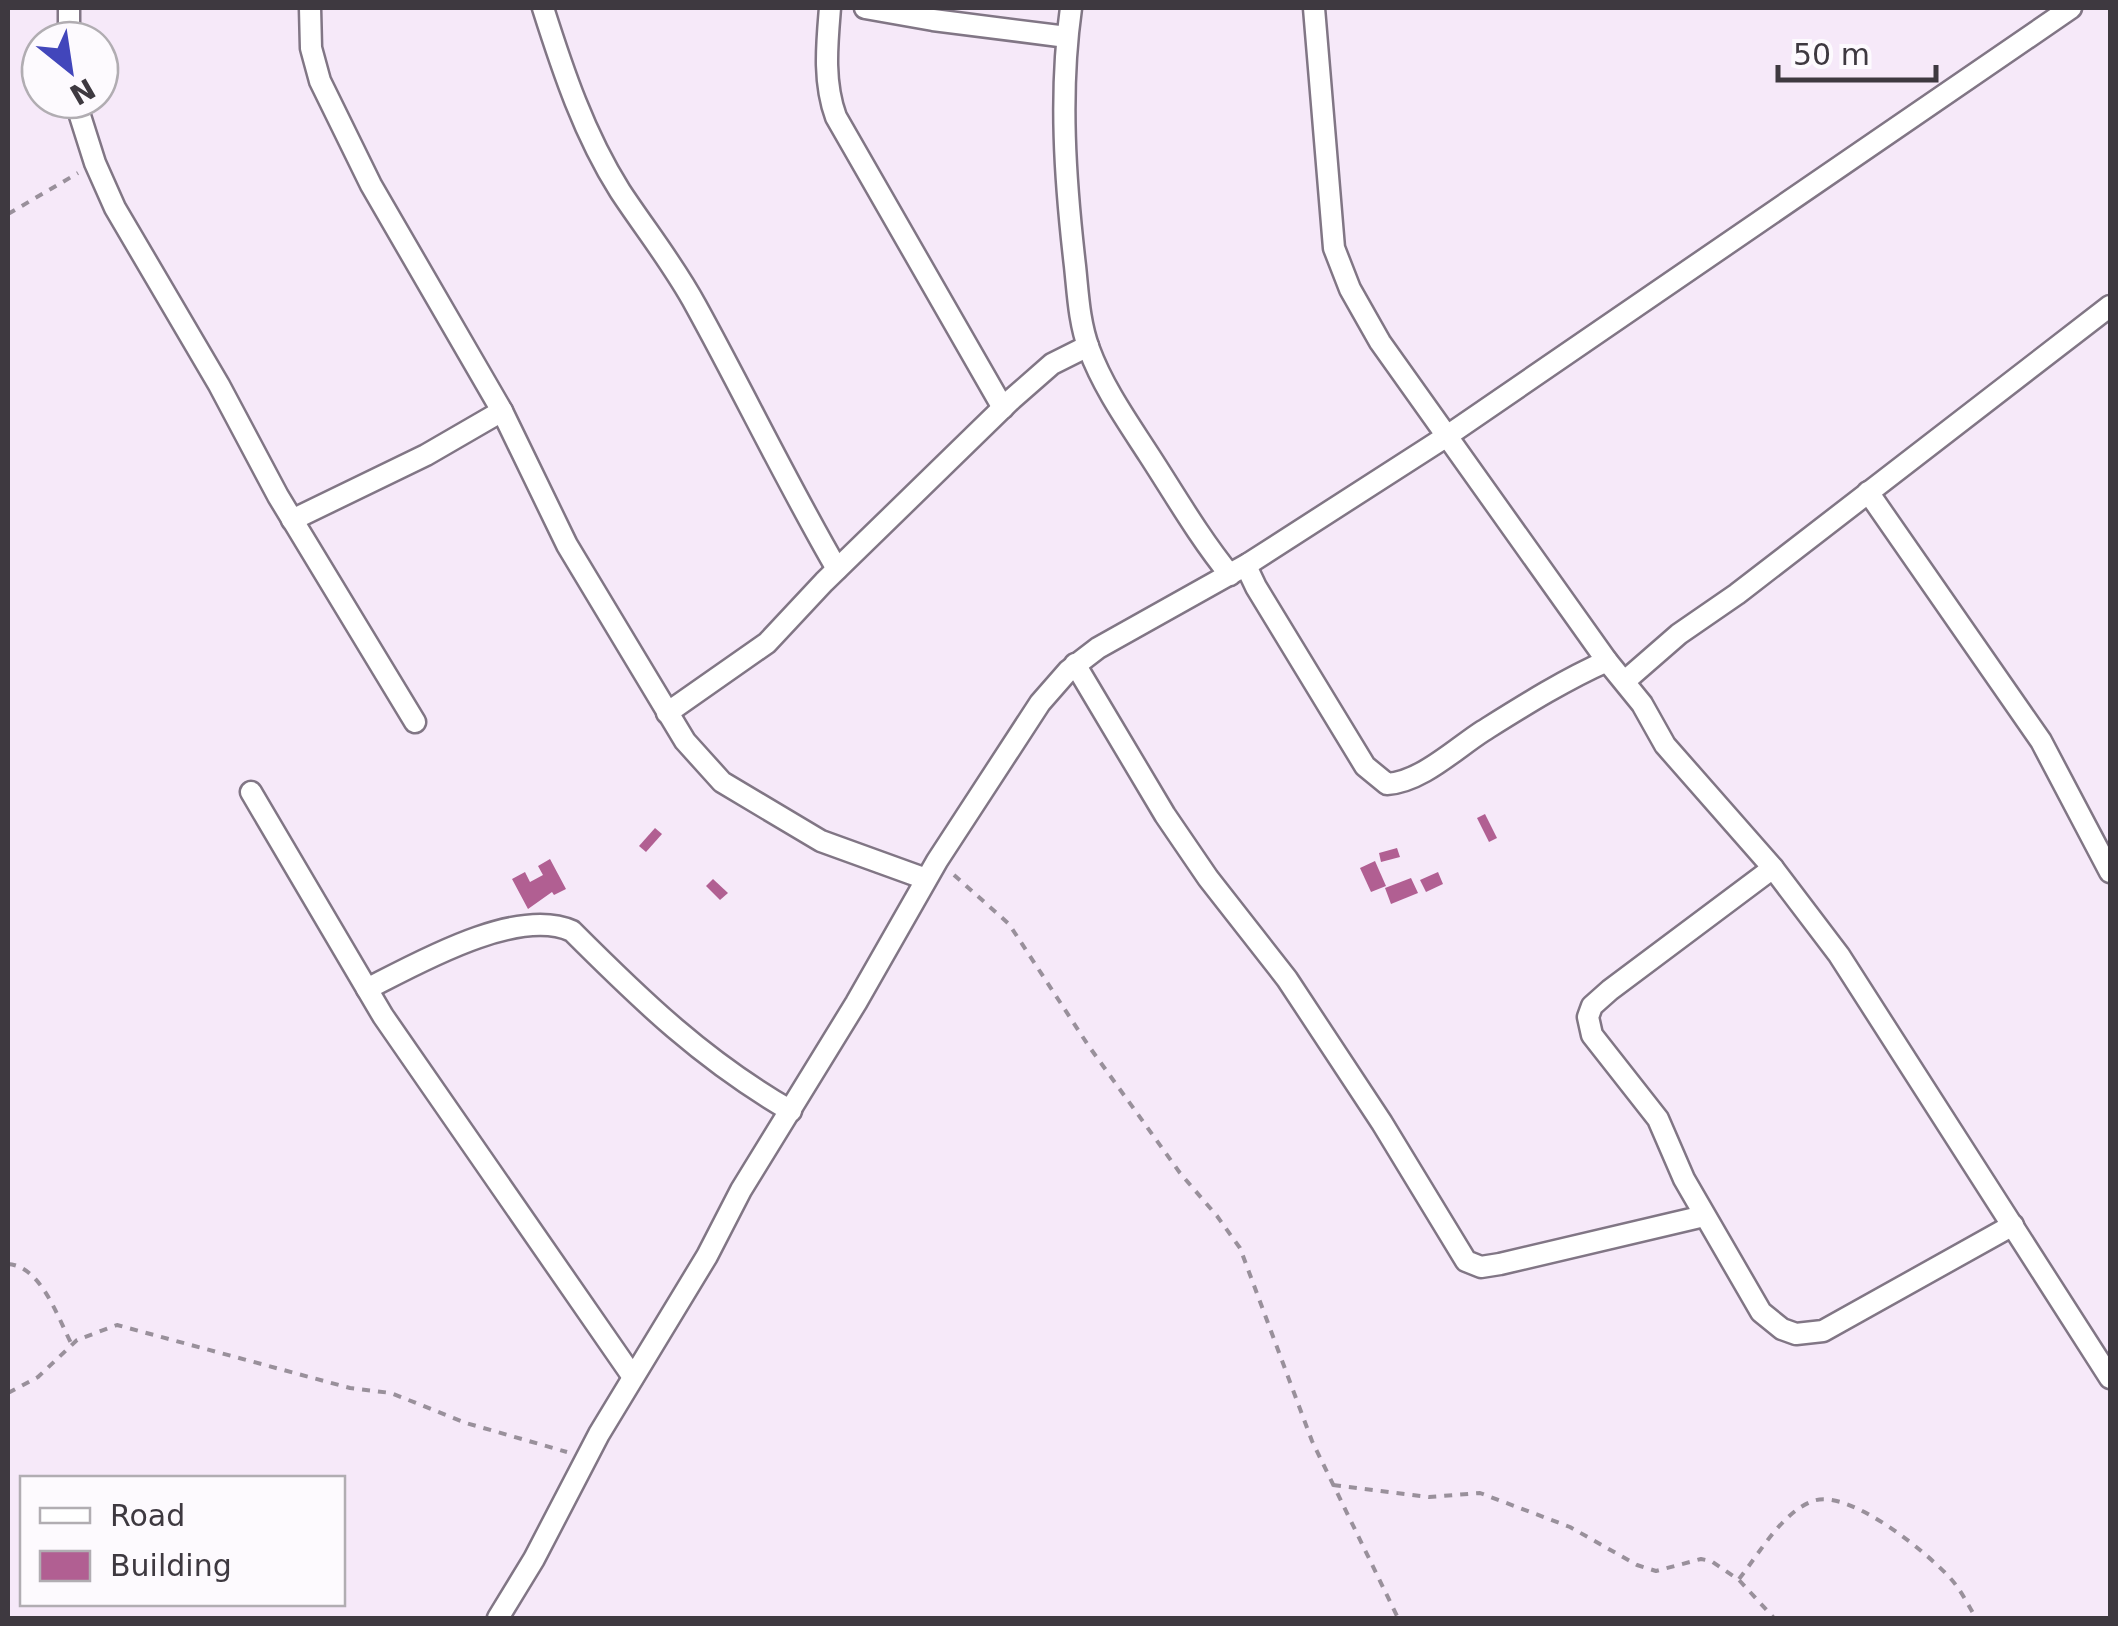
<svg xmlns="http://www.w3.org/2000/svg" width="2118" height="1626" font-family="'DejaVu Sans',sans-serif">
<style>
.building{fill:#b15f92}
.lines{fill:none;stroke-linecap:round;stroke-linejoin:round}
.minor-casing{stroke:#817685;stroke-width:25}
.path{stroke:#99909b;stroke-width:4;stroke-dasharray:8 8;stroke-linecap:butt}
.minor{stroke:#fff;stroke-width:20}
</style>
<rect width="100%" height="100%" fill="#f6e9f9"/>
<!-- building -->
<g class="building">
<polygon points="1485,814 1497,838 1489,842 1477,818"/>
<polygon points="655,828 662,834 646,852 639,846"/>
<polygon points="1397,848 1400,857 1381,862 1379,853"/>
<polygon points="550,859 566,889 554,895 552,892 528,909 512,879 525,872 530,882 543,875 538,866"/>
<polygon points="1375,861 1386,886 1371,892 1360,868"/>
<polygon points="1438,872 1443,884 1426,892 1420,880"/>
<polygon points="1411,878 1418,893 1391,904 1385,888"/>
<polygon points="713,879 728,893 720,900 706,886"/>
</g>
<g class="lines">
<defs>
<g id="minor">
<polyline points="310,8 311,48 320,81 371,185 502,411 567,545 685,741 722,782 821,841 926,879"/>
<path d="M543,8C563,71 584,134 620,191C645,229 674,265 696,306C744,393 787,483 837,569"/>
<path d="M830,8C827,44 823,82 836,117L1003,408"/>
<polyline points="865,8 933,20 1067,37"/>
<path d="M1071,8C1059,93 1065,180 1075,266C1078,294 1079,322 1089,349C1103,387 1127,421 1149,455C1175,495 1199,537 1230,575"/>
<polyline points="1314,8 1334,248 1350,289 1380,342 1607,661 1642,704 1665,745 1773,868 1839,955 2110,1378"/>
<polyline points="69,40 69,8"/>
<polyline points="75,100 95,163 115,208 219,385 278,496 415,722"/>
<polyline points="1868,492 2041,741 2110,872"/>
<polyline points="292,520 426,455 502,411"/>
<path d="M1248,564L1247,568L1256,587L1365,766L1387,784C1421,782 1455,749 1483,731C1523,706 1564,680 1607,661"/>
<polyline points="1075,664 1165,815 1208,878 1287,979 1382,1123 1466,1261 1481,1267 1500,1264 1704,1216"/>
<polyline points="1625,681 1679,634 1737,594 2110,306"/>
<polyline points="667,713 767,643 824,582 1012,399 1052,364 1088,346"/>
<polyline points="251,792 383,1016 633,1377"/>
<polyline points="1773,868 1610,990 1592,1006 1588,1017 1592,1035 1658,1119 1684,1179 1761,1312 1782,1329 1796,1334 1823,1331 2013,1225"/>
<path d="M367,989C416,964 517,906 572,931C642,1001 704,1061 791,1111"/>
<polyline points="498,1618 534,1559 599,1434 707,1256 741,1190 856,1003 937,861 1040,703 1068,671 1098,648 1248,564 1447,436 2071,8"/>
</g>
</defs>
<!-- minor casing -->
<use href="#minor" class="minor-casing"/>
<!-- path -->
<g class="path">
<polyline points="8,214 78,173"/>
<polyline points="954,875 1009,924 1088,1045 1180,1173 1217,1216 1240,1248 1312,1441 1398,1618"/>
<path d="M8,1264C41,1266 58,1318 72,1345"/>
<polyline points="8,1393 38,1377 77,1340 117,1325 350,1388 391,1393 466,1423 567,1452"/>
<polyline points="1333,1485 1429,1497 1480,1493 1570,1527 1637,1565 1656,1571 1701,1559 1711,1561 1739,1580 1774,1618"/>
<path d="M1739,1579C1759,1554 1782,1512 1813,1501C1849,1488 1928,1553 1951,1579C1961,1590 1968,1605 1976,1618"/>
</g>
<!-- minor -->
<use href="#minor" class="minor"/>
</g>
<!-- border -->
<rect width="2118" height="1626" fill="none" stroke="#3e3940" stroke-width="20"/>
<!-- legend -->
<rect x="20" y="1476" width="325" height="130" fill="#fdfafe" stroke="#b1adb2" stroke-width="2.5"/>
<rect x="40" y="1508" width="50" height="15" fill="#ffffff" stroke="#b1adb2" stroke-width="2.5"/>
<text x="110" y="1526" font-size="30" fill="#3e3940">Road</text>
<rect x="40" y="1551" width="50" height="30" fill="#b15f92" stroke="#b1adb2" stroke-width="2.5"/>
<text x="110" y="1576" font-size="30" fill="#3e3940">Building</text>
<!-- north arrow -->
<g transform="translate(70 70) rotate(150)"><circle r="48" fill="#fdfafe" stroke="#b1adb2" stroke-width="2.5"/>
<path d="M0-8L18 38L0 25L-18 38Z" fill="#4246bb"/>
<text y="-15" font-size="28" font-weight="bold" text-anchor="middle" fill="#3e3940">N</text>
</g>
<!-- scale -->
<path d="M1778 65v15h158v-15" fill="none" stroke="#3e3940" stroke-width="5"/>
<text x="1793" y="65" font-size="30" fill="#3e3940" stroke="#fdfafe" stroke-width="8" paint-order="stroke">50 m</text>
</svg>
